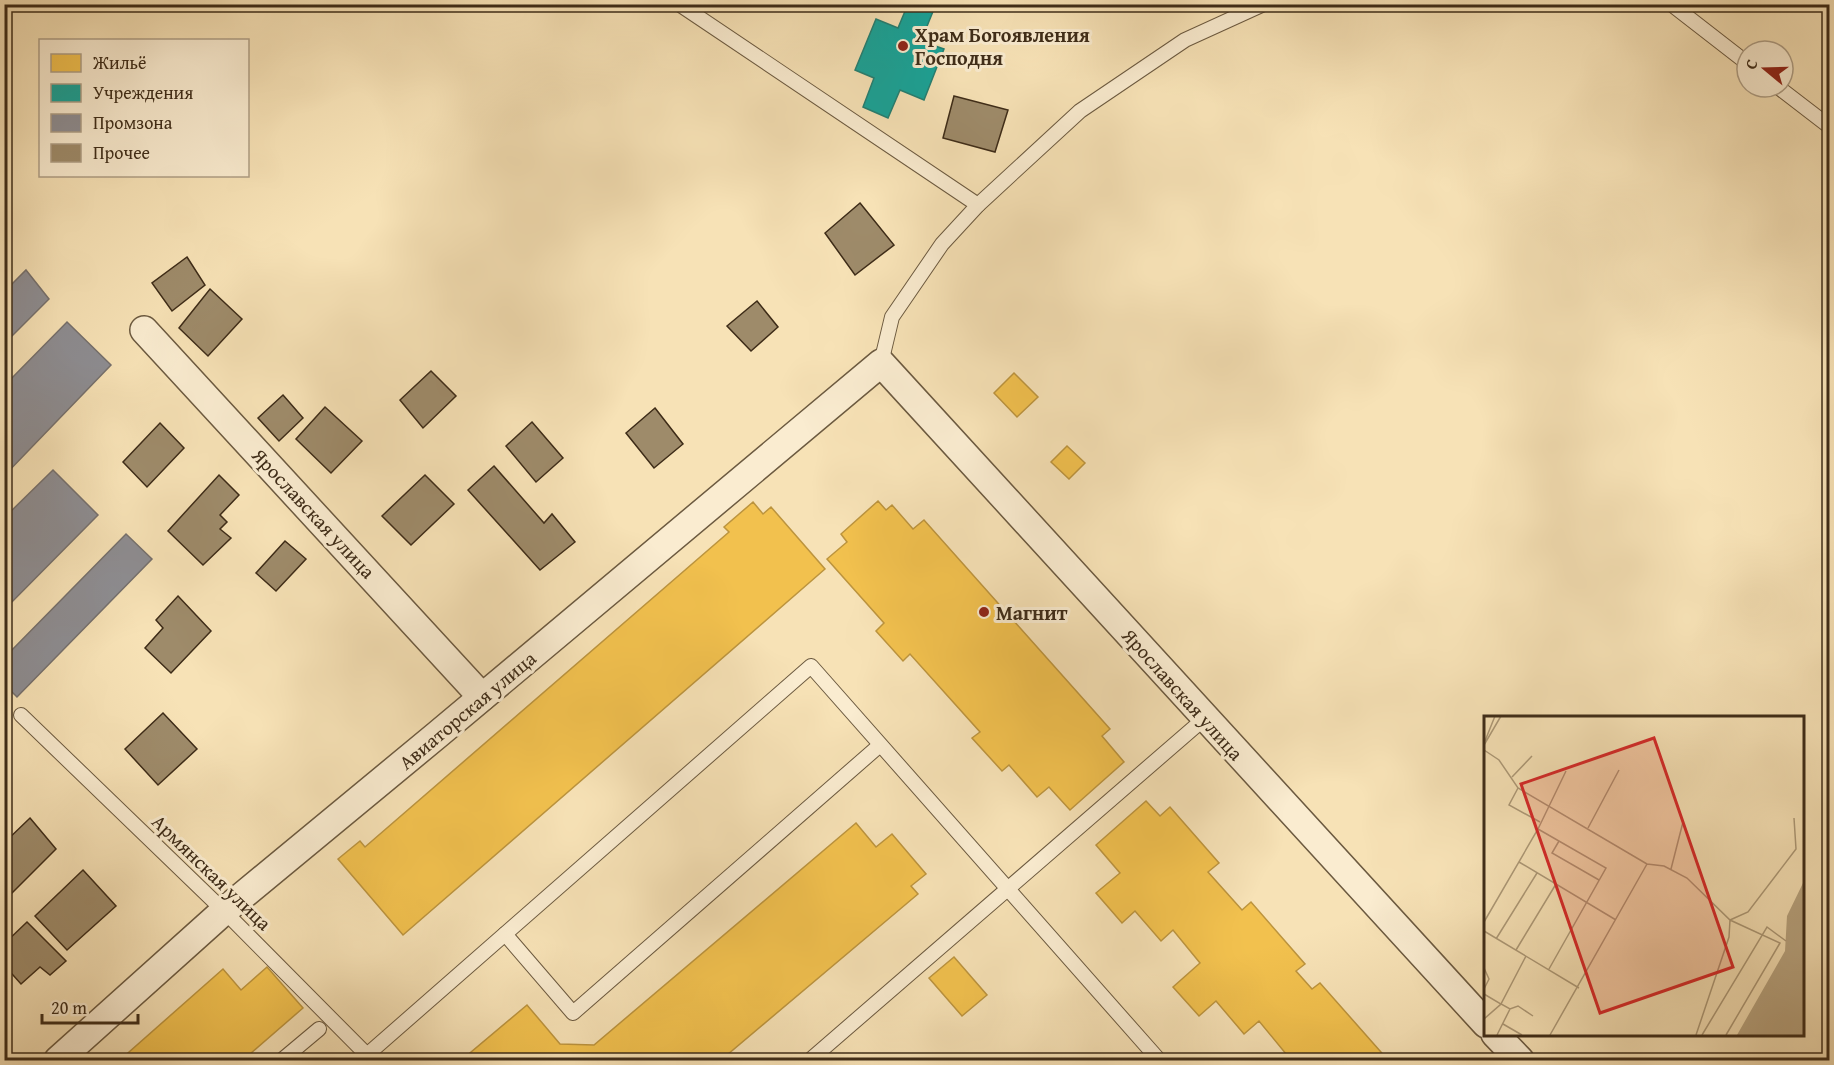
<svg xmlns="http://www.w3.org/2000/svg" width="1834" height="1065" font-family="'Gentium Book Plus',serif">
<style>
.homes{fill:#f2c14e;stroke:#bc943e;stroke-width:1.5}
.public{fill:#17a398;stroke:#237f72;stroke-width:1.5}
.industry{fill:#8d8d92;stroke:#75706d;stroke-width:1.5}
.building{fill:#9e8b6a;stroke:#3e2c18;stroke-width:1.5}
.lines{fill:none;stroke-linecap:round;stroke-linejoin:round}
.lane-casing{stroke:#6c5a40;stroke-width:16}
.street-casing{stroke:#6c5a40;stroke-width:30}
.lane{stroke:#faecd0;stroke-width:14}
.street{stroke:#faecd0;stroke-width:27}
.poi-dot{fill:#8f2418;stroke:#faecd0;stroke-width:2}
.labels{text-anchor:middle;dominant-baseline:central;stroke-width:6;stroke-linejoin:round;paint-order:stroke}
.poi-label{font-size:20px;font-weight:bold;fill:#3e2c18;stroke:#faecd0;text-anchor:start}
.street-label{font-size:20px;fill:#3e2c18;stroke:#faecd0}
.inset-road{fill:none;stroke:#ad9977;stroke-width:1.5}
.view{fill:#d62828;fill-opacity:0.15;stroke:#d62828;stroke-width:3}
.inset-edge{fill:none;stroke:#3e2c18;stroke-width:3}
</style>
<rect width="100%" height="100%" fill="#f7e2b6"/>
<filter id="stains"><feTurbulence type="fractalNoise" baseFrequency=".00333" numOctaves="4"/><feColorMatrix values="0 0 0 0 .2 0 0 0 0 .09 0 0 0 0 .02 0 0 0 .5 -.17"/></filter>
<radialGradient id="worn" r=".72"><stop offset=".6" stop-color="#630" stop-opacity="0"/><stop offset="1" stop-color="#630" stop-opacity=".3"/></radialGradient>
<!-- homes -->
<g class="homes">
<polygon points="1014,373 1038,397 1017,417 994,393"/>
<polygon points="1067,446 1085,463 1069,479 1051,462"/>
<polygon points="878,501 886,510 892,505 913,529 924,520 1110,729 1102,736 1124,762 1070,810 1049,787 1037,797 1009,765 1002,771 972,738 980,732 910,654 903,661 876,631 884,623 827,559 847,542 841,534"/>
<polygon points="753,502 763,514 771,507 825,569 403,935 338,859 360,841 365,847 729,532 724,527"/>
<polygon points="1146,801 1160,816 1170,807 1219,863 1208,872 1242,910 1251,902 1305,964 1296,971 1312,989 1320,983 1388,1060 1291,1060 1259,1021 1244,1034 1216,1001 1199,1016 1173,987 1200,963 1173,930 1161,941 1135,911 1122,923 1096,893 1120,873 1096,845"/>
<polygon points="856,823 876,847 892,834 926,874 911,886 918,894 721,1060 465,1060 464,1058 527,1005 560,1044 594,1045"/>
<polygon points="954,957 987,995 962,1016 929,978"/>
<polygon points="267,967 303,1008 243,1060 120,1060 223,969 241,990"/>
</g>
<!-- public -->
<polygon class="public" points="908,4 936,4 921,41 944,49 924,100 900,90 888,118 863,107 874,78 855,70 876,19 898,28"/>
<!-- industry -->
<g class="industry">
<polygon points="26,270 49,299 4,344 4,292"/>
<polygon points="67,322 111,365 4,476 4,386"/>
<polygon points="53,470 98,515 4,610 4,518"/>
<polygon points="126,534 152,559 17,697 4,684 4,658"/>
</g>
<!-- building -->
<g class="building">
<polygon points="954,96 1008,110 995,152 943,138"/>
<polygon points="860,203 894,245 855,275 825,233"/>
<polygon points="187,257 205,285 172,311 152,283"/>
<polygon points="210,289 242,319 208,356 179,328"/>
<polygon points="757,301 778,327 751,351 727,326"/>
<polygon points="431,371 456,396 423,428 400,400"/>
<polygon points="283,395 303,418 279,441 258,418"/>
<polygon points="325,407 362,441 331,473 296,439"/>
<polygon points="655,408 683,444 654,468 626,433"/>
<polygon points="532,422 563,458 536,482 506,446"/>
<polygon points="160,423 184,448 147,487 123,462"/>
<polygon points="494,466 544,523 552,514 575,542 540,570 468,490"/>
<polygon points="219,475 239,495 220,515 227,522 220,529 231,538 203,565 168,531"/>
<polygon points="425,475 454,504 411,545 382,516"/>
<polygon points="285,541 306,559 276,591 256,573"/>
<polygon points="178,596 211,631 171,673 145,648 163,628 156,620"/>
<polygon points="163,713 197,749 158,785 125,749"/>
<polygon points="30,818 56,849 4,901 4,843"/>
<polygon points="83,870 116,906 67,950 35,916"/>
<polygon points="27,922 66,961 50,975 40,967 21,984 4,965 4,944"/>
</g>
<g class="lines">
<defs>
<g id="lane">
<polyline points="679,4 978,205"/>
<polyline points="1671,4 1747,63"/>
<polyline points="1778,87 1830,127"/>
<polyline points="881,363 892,317 942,244 978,205 1080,111 1185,40 1264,4"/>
<polyline points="21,715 224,911 372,1060"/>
<polyline points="505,934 573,1013 880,745"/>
<polyline points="368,1054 811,666 1159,1060"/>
<polyline points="282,1060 319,1029"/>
<polyline points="810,1060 1205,718"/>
</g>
<g id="street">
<polyline points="144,330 482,697"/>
<polyline points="1495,1034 1520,1060"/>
<polyline points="58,1060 224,911 437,735 881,363 1486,1024"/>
</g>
</defs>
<!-- lane casing -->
<use href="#lane" class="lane-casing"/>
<!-- street casing -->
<use href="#street" class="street-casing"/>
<!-- lane -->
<use href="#lane" class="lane"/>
<!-- street -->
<use href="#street" class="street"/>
</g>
<!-- markers -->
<g class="poi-dot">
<circle cx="903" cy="46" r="6"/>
<circle cx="984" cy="612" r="6"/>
</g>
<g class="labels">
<!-- poi labels -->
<g class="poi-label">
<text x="915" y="34">Храм Богоявления<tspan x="915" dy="23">Господня</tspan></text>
<text x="996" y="612">Магнит</text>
</g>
<!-- street labels -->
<g class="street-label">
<text transform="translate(314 513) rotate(47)">Ярославская улица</text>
<text transform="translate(1183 694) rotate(48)">Ярославская улица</text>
<text transform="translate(467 710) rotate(-40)">Авиаторская улица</text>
<text transform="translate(212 872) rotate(44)">Армянская улица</text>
</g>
</g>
<!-- overview -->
<g transform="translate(1484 716)">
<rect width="320" height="320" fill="#f7e2b6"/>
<path d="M319,167V319H253L301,235L303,200Z" fill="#b8a480"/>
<path class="inset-road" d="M1,25L11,0M0,29L17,0M0,34L15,44L34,72L163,148M28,61L48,40M34,72L25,89L56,106M104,112L135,54M54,113L122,152L65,253M75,125L68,137L115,164M35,146L132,204M163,148L180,150L203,162L246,204L296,227L242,319M187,153L199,106M246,204L264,196L312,133L310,102M0,206L54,113L82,55M0,215L95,272M12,223L53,157M32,234L72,168M42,240L17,288L26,293L34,290L49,300M0,252L5,263L0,273M0,278L17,288L0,303M19,308L38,319M13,319L26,293M66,319L163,148M212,319L245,221L246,204M218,319L283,211L302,225"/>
<path class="view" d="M170,22L249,251L116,297L37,68Z"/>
<rect width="320" height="320" class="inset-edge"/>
</g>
<!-- margin -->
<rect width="1834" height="1065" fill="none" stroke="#f7e2b6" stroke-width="24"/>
<rect x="6" y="6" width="1822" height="1053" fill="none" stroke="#3e2c18" stroke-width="3"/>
<rect x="12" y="12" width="1810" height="1041" fill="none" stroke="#3e2c18" stroke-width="1.5"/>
<!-- legend -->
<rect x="39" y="39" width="210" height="138" fill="#faecd0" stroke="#af9f86" stroke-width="1.5"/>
<rect x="51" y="54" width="30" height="18" fill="#f2c14e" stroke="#af9f86" stroke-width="1.5"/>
<text x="93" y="69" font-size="18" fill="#3e2c18">Жильё</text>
<rect x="51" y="84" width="30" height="18" fill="#17a398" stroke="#af9f86" stroke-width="1.5"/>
<text x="93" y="99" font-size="18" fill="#3e2c18">Учреждения</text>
<rect x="51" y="114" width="30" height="18" fill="#8d8d92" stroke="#af9f86" stroke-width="1.5"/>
<text x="93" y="129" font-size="18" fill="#3e2c18">Промзона</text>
<rect x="51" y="144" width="30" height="18" fill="#9e8b6a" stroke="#af9f86" stroke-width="1.5"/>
<text x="93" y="159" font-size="18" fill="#3e2c18">Прочее</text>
<!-- north arrow -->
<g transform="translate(1765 69) rotate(289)"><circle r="28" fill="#faecd0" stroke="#af9f86" stroke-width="1.5"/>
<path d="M0-4.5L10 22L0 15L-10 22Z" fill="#8f2418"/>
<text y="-9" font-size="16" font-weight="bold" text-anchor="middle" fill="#3e2c18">С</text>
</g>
<!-- scale -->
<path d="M42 1014v9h96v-9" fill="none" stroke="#3e2c18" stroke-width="3"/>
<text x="51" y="1014" font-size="18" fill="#3e2c18" stroke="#faecd0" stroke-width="4.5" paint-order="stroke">20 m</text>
<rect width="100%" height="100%" filter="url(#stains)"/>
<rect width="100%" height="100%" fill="url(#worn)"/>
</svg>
